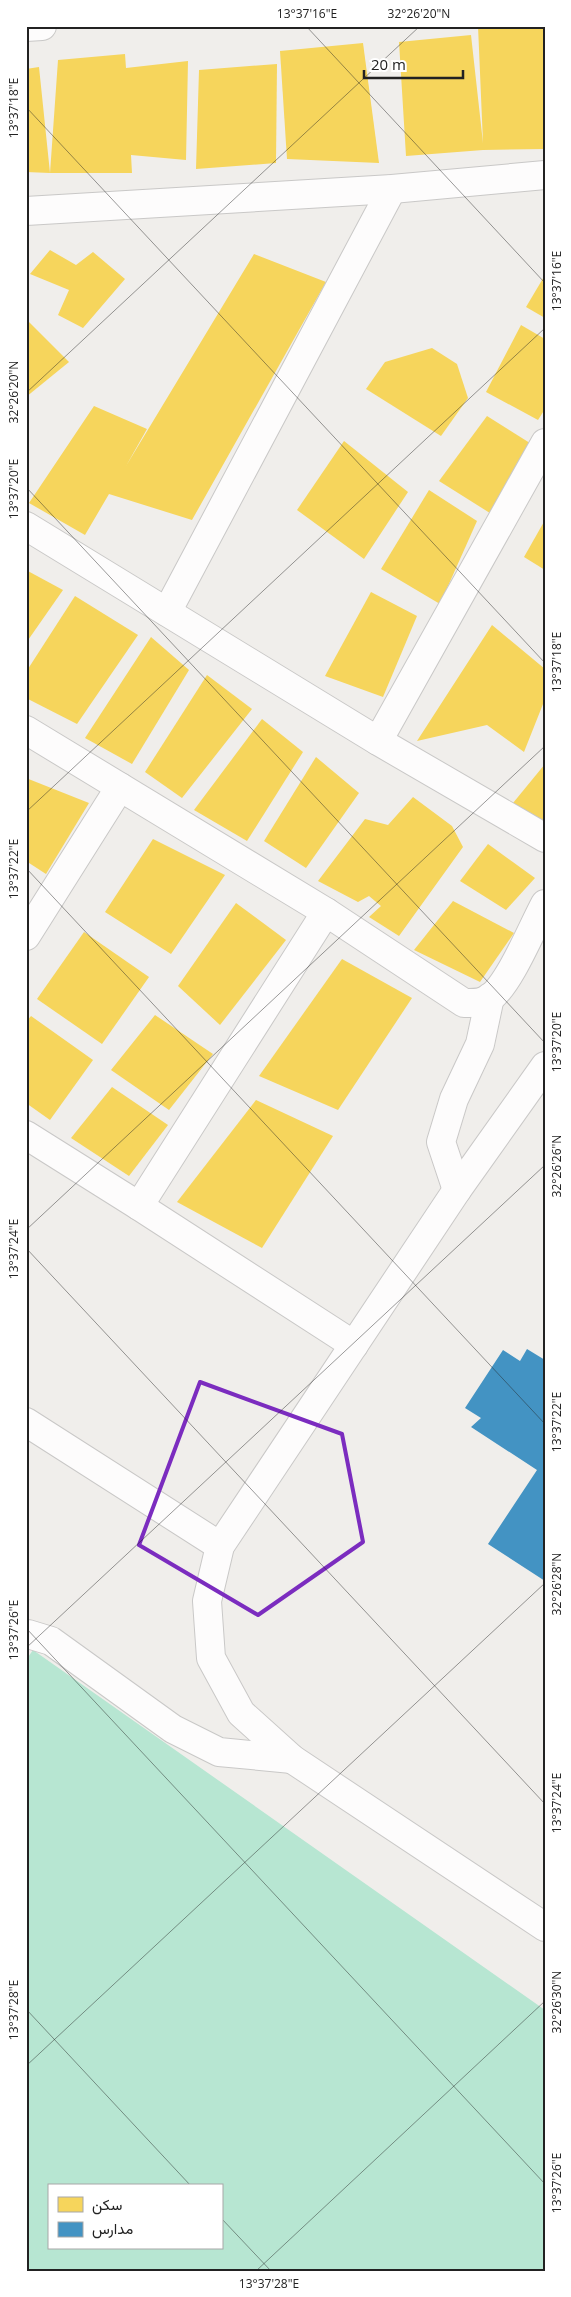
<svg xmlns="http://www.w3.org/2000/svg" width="571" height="2297" font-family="'Open Sans',Vazirmatn,sans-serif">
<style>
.pitch{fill:#b7e6d2;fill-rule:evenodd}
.homes{fill:#f6d55c}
.schools{fill:#4393c3}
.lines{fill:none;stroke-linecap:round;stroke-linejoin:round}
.minor-casing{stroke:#c9c8c7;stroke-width:30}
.minor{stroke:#fdfcfc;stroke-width:28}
.marked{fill:none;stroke:#7b2cbf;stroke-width:4;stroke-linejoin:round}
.ticks{fill:none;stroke:#222;stroke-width:1;stroke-opacity:0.45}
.neatline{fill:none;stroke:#222;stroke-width:2}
.ticks-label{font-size:12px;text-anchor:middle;fill:#222}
</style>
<rect width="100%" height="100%" fill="#f0eeeb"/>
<!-- pitch -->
<path class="pitch" d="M33,1650L545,2010V2271H26V1660ZM49,2186H221V2248H49Z"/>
<!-- homes -->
<g class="homes">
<polygon points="478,26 545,26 545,149 483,150 406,156 399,42 471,35 483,143"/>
<polygon points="363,43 379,163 287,159 280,51"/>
<polygon points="125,54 126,68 188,61 186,160 131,155 132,173 50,173 26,172 26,69 39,67 50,173 58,60"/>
<polygon points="277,64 276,163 196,169 199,70"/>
<polygon points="50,250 76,265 93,252 125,279 83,328 58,315 69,290 30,274"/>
<polygon points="254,254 326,282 192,520 109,494 85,535 29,503 94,406 147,429 126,466"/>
<polygon points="545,275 545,318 526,307"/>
<polygon points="26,319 69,362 26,397"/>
<polygon points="521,325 545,339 545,409 538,420 486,392"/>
<polygon points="432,348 457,364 468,398 441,436 366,389 385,362"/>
<polygon points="487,416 541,450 501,520 439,481"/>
<polygon points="344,441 408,492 364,559 297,510"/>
<polygon points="429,490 477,521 440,604 381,569"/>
<polygon points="545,520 545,570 524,557"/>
<polygon points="26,570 63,590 26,643"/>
<polygon points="371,592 417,616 383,697 325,676"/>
<polygon points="75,596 138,635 77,724 26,698 26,672"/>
<polygon points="492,625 545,669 545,699 524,752 487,725 417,741"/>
<polygon points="151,637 189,670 132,764 85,738"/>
<polygon points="207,675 252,709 182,798 145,772"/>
<polygon points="262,719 303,752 247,841 194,810"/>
<polygon points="316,757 359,793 306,868 264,841"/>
<polygon points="545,764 545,824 513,803"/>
<polygon points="26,778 89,803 46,874 26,861"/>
<polygon points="413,797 452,826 463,847 399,936 369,917 381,906 369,896 358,902 318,881 365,819 388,825"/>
<polygon points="153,839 225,875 171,954 105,912"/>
<polygon points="488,844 535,878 506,910 460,881"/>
<polygon points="453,901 514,933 480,982 414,950"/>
<polygon points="236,903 286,940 220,1025 178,986"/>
<polygon points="84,932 149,977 102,1044 37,999"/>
<polygon points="342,959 412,998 338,1110 259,1076"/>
<polygon points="155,1015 213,1054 169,1110 111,1070"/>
<polygon points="31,1016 93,1060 50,1120 26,1103 26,1022"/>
<polygon points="112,1087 168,1125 129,1176 71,1138"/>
<polygon points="256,1100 333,1136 262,1248 177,1202"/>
</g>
<!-- schools -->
<polygon class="schools" points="527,1349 545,1360 545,1581 488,1544 537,1470 471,1427 481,1418 465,1408 503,1350 520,1361"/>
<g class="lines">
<defs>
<g id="minor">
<polyline points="26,27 42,26"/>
<polyline points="26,211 392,189 545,175"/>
<polyline points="26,526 378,741 545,838"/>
<polyline points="167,612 392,189"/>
<path d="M26,730L326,912L464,1003C473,1003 481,1004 490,998C510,983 532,928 545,904"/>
<polyline points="378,741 545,443"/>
<polyline points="26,936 120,787"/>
<polyline points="545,1066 457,1190 220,1546 207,1601 211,1658 241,1713 292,1759 545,1927"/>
<polyline points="26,1135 139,1206 354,1345"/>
<polyline points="457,1190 441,1142 454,1099 480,1044 490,997"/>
<polyline points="139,1206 326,912"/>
<polyline points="26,1422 220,1546"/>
<polyline points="26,1635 28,1634 51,1641 173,1729 219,1752 292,1759"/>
</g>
</defs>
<!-- minor casing -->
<use href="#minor" class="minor-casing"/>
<!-- minor -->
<use href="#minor" class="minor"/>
</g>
<!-- marked area -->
<path class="marked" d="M200,1382L342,1434L363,1542L258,1615L139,1545Z"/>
<!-- ticks -->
<path class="ticks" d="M306,26L545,283M26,107L545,663M26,393L420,26M26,487L545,1043M26,812L545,328M26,868L545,1424M26,1230L545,746M26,1248L545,1804M26,1628L545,2184M26,1648L545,1165M26,2009L191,2186M26,2066L545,1583M221,2218L271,2271M256,2271L545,2001"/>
<!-- border -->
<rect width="571" height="2297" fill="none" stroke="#ffffff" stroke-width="55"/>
<!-- legend -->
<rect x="48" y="2184" width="175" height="65" fill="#ffffff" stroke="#a7a7a7"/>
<rect x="58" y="2197" width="25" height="15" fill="#f6d55c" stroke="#a7a7a7"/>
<text x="92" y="2210" font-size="15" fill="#222222">سكن</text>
<rect x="58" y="2222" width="25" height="15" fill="#4393c3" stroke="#a7a7a7"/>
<text x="92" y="2234" font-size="15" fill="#222222">مدارس</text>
<!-- scale -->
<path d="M364 70v8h99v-8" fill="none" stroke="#222222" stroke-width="2.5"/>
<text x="371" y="70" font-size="15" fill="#222222" stroke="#ffffff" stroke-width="4" paint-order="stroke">20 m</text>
<rect x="28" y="28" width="516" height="2242" class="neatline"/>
<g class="ticks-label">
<text x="307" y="18">13°37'16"E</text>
<text x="419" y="18">32°26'20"N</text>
<text transform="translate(14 108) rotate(-90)" y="4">13°37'18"E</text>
<text transform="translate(557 281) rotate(-90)" y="4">13°37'16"E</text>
<text transform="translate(14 392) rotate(-90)" y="4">32°26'20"N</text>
<text transform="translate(14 489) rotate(-90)" y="4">13°37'20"E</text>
<text transform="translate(557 662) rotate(-90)" y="4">13°37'18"E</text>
<text transform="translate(14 869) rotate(-90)" y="4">13°37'22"E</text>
<text transform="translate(557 1042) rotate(-90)" y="4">13°37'20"E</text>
<text transform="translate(557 1166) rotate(-90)" y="4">32°26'26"N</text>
<text transform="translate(14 1249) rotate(-90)" y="4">13°37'24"E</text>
<text transform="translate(557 1422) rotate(-90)" y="4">13°37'22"E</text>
<text transform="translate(557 1584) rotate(-90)" y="4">32°26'28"N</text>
<text transform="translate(14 1630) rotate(-90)" y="4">13°37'26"E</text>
<text transform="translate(557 1803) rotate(-90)" y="4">13°37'24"E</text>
<text transform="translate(557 2002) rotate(-90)" y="4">32°26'30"N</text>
<text transform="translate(14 2010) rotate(-90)" y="4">13°37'28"E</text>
<text transform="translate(557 2183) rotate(-90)" y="4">13°37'26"E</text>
<text x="269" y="2288">13°37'28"E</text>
</g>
</svg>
